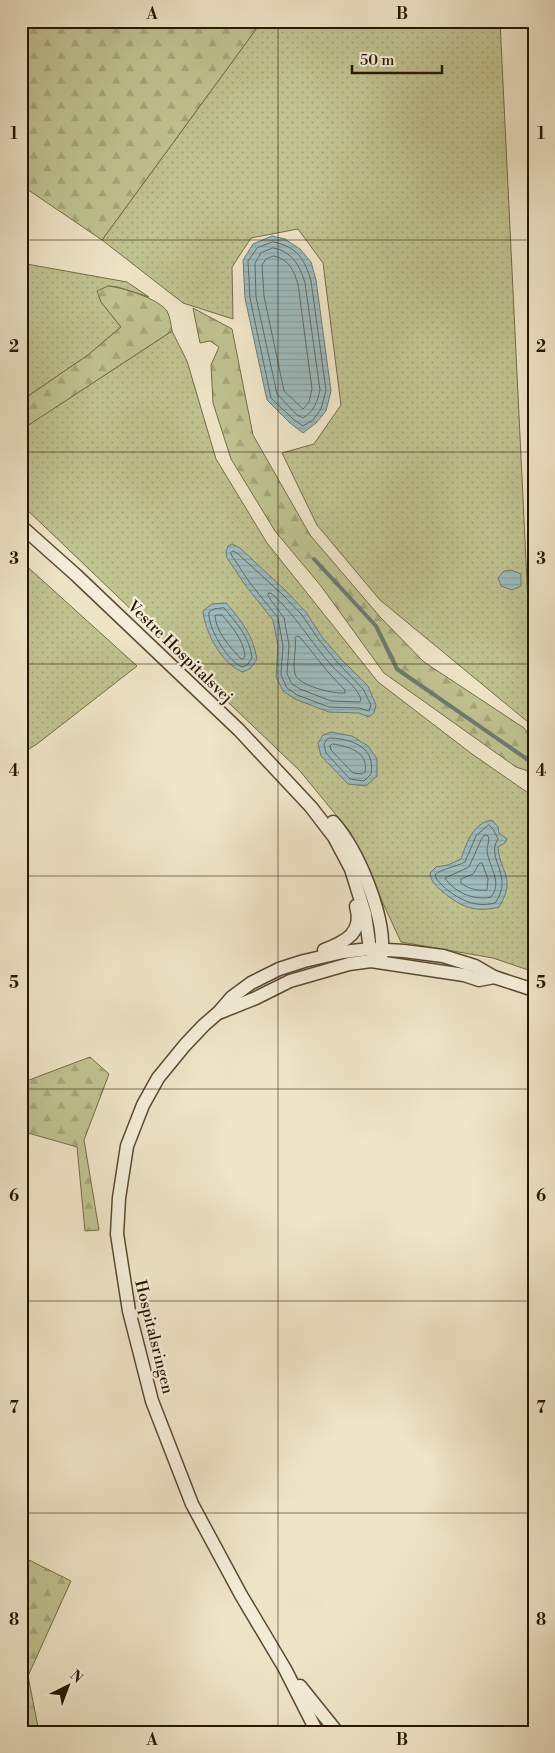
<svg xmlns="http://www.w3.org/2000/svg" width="555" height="1753" font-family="'Libre Bodoni',serif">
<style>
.grass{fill:url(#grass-dots);stroke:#746c48}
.forest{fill:url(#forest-firs);stroke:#746c48}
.water{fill:url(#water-rules);stroke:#6e7a73}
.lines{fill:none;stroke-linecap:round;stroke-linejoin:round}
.shore{stroke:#626a60;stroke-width:1}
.stream{stroke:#6e7a73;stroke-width:4}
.minor-casing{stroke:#594a32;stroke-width:15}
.minor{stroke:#f5efdb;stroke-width:12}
.grid{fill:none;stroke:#271600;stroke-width:1;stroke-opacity:0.55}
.labels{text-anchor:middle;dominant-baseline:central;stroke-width:4.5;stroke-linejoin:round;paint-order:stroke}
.street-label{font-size:16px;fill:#271600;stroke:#f5efdb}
.neatline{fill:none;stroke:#271600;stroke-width:2}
.grid-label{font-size:16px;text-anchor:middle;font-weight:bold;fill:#271600}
</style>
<defs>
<pattern id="grass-dots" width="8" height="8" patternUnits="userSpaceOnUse" patternTransform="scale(1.25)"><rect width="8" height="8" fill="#c0c391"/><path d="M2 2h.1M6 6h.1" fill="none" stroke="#a5a77b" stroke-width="1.8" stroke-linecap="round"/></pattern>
<pattern id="forest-firs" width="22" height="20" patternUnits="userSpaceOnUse" patternTransform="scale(1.25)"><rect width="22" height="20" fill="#c0c391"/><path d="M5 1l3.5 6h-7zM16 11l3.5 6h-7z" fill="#a5a77b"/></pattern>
<pattern id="water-rules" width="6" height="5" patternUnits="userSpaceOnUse" patternTransform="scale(1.25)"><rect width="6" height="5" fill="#9ebdc0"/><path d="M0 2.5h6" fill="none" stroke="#88a2a3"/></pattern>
</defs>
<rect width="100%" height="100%" fill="#efe6c8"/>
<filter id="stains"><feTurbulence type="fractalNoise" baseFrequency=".004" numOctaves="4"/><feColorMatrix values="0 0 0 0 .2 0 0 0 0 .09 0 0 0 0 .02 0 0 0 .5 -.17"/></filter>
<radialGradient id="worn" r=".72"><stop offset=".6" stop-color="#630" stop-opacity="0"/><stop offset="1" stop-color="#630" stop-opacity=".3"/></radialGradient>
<!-- grass -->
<g class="grass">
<polygon points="262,21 500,21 534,727 380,600 317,525 282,453 314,444 341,405 323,263 298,229 251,238 232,267 233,319 183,303 102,240"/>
<polygon points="529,21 534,21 534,174 529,172"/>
<polygon points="21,263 127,282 149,297 118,287 108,286 101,302 121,327 88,355 21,401"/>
<polygon points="172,331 187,361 216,459 267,543 378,682 472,754 534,797 534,972 493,958 401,942 350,832 300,771 21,504 21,430"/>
<polygon points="21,561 137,666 37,744 21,754"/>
</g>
<!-- forest -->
<g class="forest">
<polygon points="21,21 262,21 102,240 21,185"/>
<path d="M108,286C124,288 157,298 167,311C170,316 171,325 172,331L21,430V401L88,355L121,327L101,302L97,291Z"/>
<polygon points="193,308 232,329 253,435 310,535 381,618 424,662 524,728 534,741 534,773 516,767 384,673 321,586 275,531 231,459 213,403 211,365 219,347 210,341 200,343"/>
<polygon points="90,1057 109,1074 84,1140 99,1230 85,1231 77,1147 21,1131 21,1083"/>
<polygon points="21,1556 71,1581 28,1676 39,1732 21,1732"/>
</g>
<!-- water -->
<g class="water">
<polygon points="272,236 285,239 300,249 311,262 316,280 331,391 326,411 316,423 303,433 290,423 267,400 245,298 243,260 253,244"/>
<polygon points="232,544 240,548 286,591 306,612 322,637 342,660 368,686 376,705 374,713 369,717 359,713 329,712 295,699 283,691 276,677 278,646 273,620 246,586 227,558 226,552 228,546"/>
<polygon points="511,570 521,574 521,586 512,590 501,586 498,578 504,571"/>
<path d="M226,603C241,620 253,635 257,659L251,668L243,672C222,665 205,632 203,611L212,604Z"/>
<polygon points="331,732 352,736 368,746 377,759 377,776 366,786 348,784 321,756 318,743 323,735"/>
<path d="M492,820L498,827L499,833L507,839L505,843L498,847C500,874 517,877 499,907C475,913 461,907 443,892C436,886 431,882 430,873L436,867L448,865L461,859C467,842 473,823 492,820Z"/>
</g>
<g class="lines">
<!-- shore -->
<g class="shore">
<path d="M273,242C297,246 305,260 311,281L326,390L321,409L313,420L303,426L293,419L271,398L250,298L248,261L257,248Z"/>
<path d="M273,248C292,251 300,266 305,283L320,390C317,402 314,412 303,418L297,415L277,394L256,297L255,263L261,253Z"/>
<path d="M274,256C289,259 294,271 298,284L312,389L309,402L303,409L284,391L264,296L262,265L266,259Z"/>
<polygon points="233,551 237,553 283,595 302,615 319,640 338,663 363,689 371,705 369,711 359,708 329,707 297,695 287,688 281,675 283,646 278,618 250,583 232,556 231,553"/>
<path d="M269,593H271C296,615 311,643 333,667C343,677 356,686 361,699L360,702L331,701L300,689L292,684L287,674L289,645L284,618L268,596Z"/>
<path d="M224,608C237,623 250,638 252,658L248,664L243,667C229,664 207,627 209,612L214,609Z"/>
<path d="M217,615H222C232,627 243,639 245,656L243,659H241C230,647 216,632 215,616Z"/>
<path d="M297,636L300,637L328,672L345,690V693C333,694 299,686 295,674C292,663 297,649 295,638Z"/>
<path d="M331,738C353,739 376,748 371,774L364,781L350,779L326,753L324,744L327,739Z"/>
<path d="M333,744C348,746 369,752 365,772L362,774L353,773L331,750L330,746Z"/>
<path d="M489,825L493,829L498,839C485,859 515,876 495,903C475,908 460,900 445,888C441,884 437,881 435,875C440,869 456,867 465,862L476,836Z"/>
<path d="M485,835L488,836C490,841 487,845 487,851C489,867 503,882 491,897C474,901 454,892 445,878L469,867L481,840Z"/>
<path d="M482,863L488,879L487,890C477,891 469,889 461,883V879L473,874L479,864Z"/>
</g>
<!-- stream -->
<polyline class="stream" points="314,559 376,626 397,669 534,764"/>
<defs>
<g id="minor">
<polyline points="21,526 76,575 239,730 311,807 334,837 351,869 365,914 370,949 380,962"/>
<path d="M333,822C358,850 388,920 381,958"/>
<path d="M324,950C345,942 364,933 356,906"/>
<polyline points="221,1012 256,998 290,981 349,964 371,961 464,975 479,980 494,977"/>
<polyline points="300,1686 337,1732"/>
<polyline points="317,1732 285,1669 241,1595 192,1504 152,1401 129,1311 117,1234 119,1198 127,1146 143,1105 158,1078 185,1045 204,1025 219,1012 232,997 251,983 279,969 304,961 343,952 370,949 404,951 443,956 475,966 494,977 534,990"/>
</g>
</defs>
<!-- minor casing -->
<use href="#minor" class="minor-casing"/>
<!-- minor -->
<use href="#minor" class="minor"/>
</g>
<!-- grid -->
<path class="grid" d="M278,21V1732M21,240H534M21,452H534M21,664H534M21,876H534M21,1089H534M21,1301H534M21,1513H534"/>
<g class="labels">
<!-- street labels -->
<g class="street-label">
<text transform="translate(180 652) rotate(44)">Vestre Hospitalsvej</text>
<text transform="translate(154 1337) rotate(76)">Hospitalsringen</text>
</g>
</g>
<!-- margin -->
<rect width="555" height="1753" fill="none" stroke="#efe6c8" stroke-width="55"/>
<!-- north arrow -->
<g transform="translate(68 1686) rotate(42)" stroke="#f5efdb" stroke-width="4" paint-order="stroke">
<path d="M0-4L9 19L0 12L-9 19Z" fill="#271600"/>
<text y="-8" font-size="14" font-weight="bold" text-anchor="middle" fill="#271600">N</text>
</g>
<!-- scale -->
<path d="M352 65v8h90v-8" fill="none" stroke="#271600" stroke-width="2.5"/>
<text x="360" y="65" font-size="15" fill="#271600" stroke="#f5efdb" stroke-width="4" paint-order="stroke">50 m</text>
<rect x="28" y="28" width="500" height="1698" class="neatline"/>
<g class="grid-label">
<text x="152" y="19">A</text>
<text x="402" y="19">B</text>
<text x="14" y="139">1</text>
<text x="541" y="139">1</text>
<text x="14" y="352">2</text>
<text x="541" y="352">2</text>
<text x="14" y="564">3</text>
<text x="541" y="564">3</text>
<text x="14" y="776">4</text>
<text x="541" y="776">4</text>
<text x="14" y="988">5</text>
<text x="541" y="988">5</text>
<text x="14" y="1201">6</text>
<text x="541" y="1201">6</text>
<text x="14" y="1413">7</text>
<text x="541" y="1413">7</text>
<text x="14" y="1625">8</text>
<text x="541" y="1625">8</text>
<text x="152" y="1745">A</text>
<text x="402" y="1745">B</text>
</g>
<rect width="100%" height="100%" filter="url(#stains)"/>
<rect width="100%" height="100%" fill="url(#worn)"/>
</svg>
